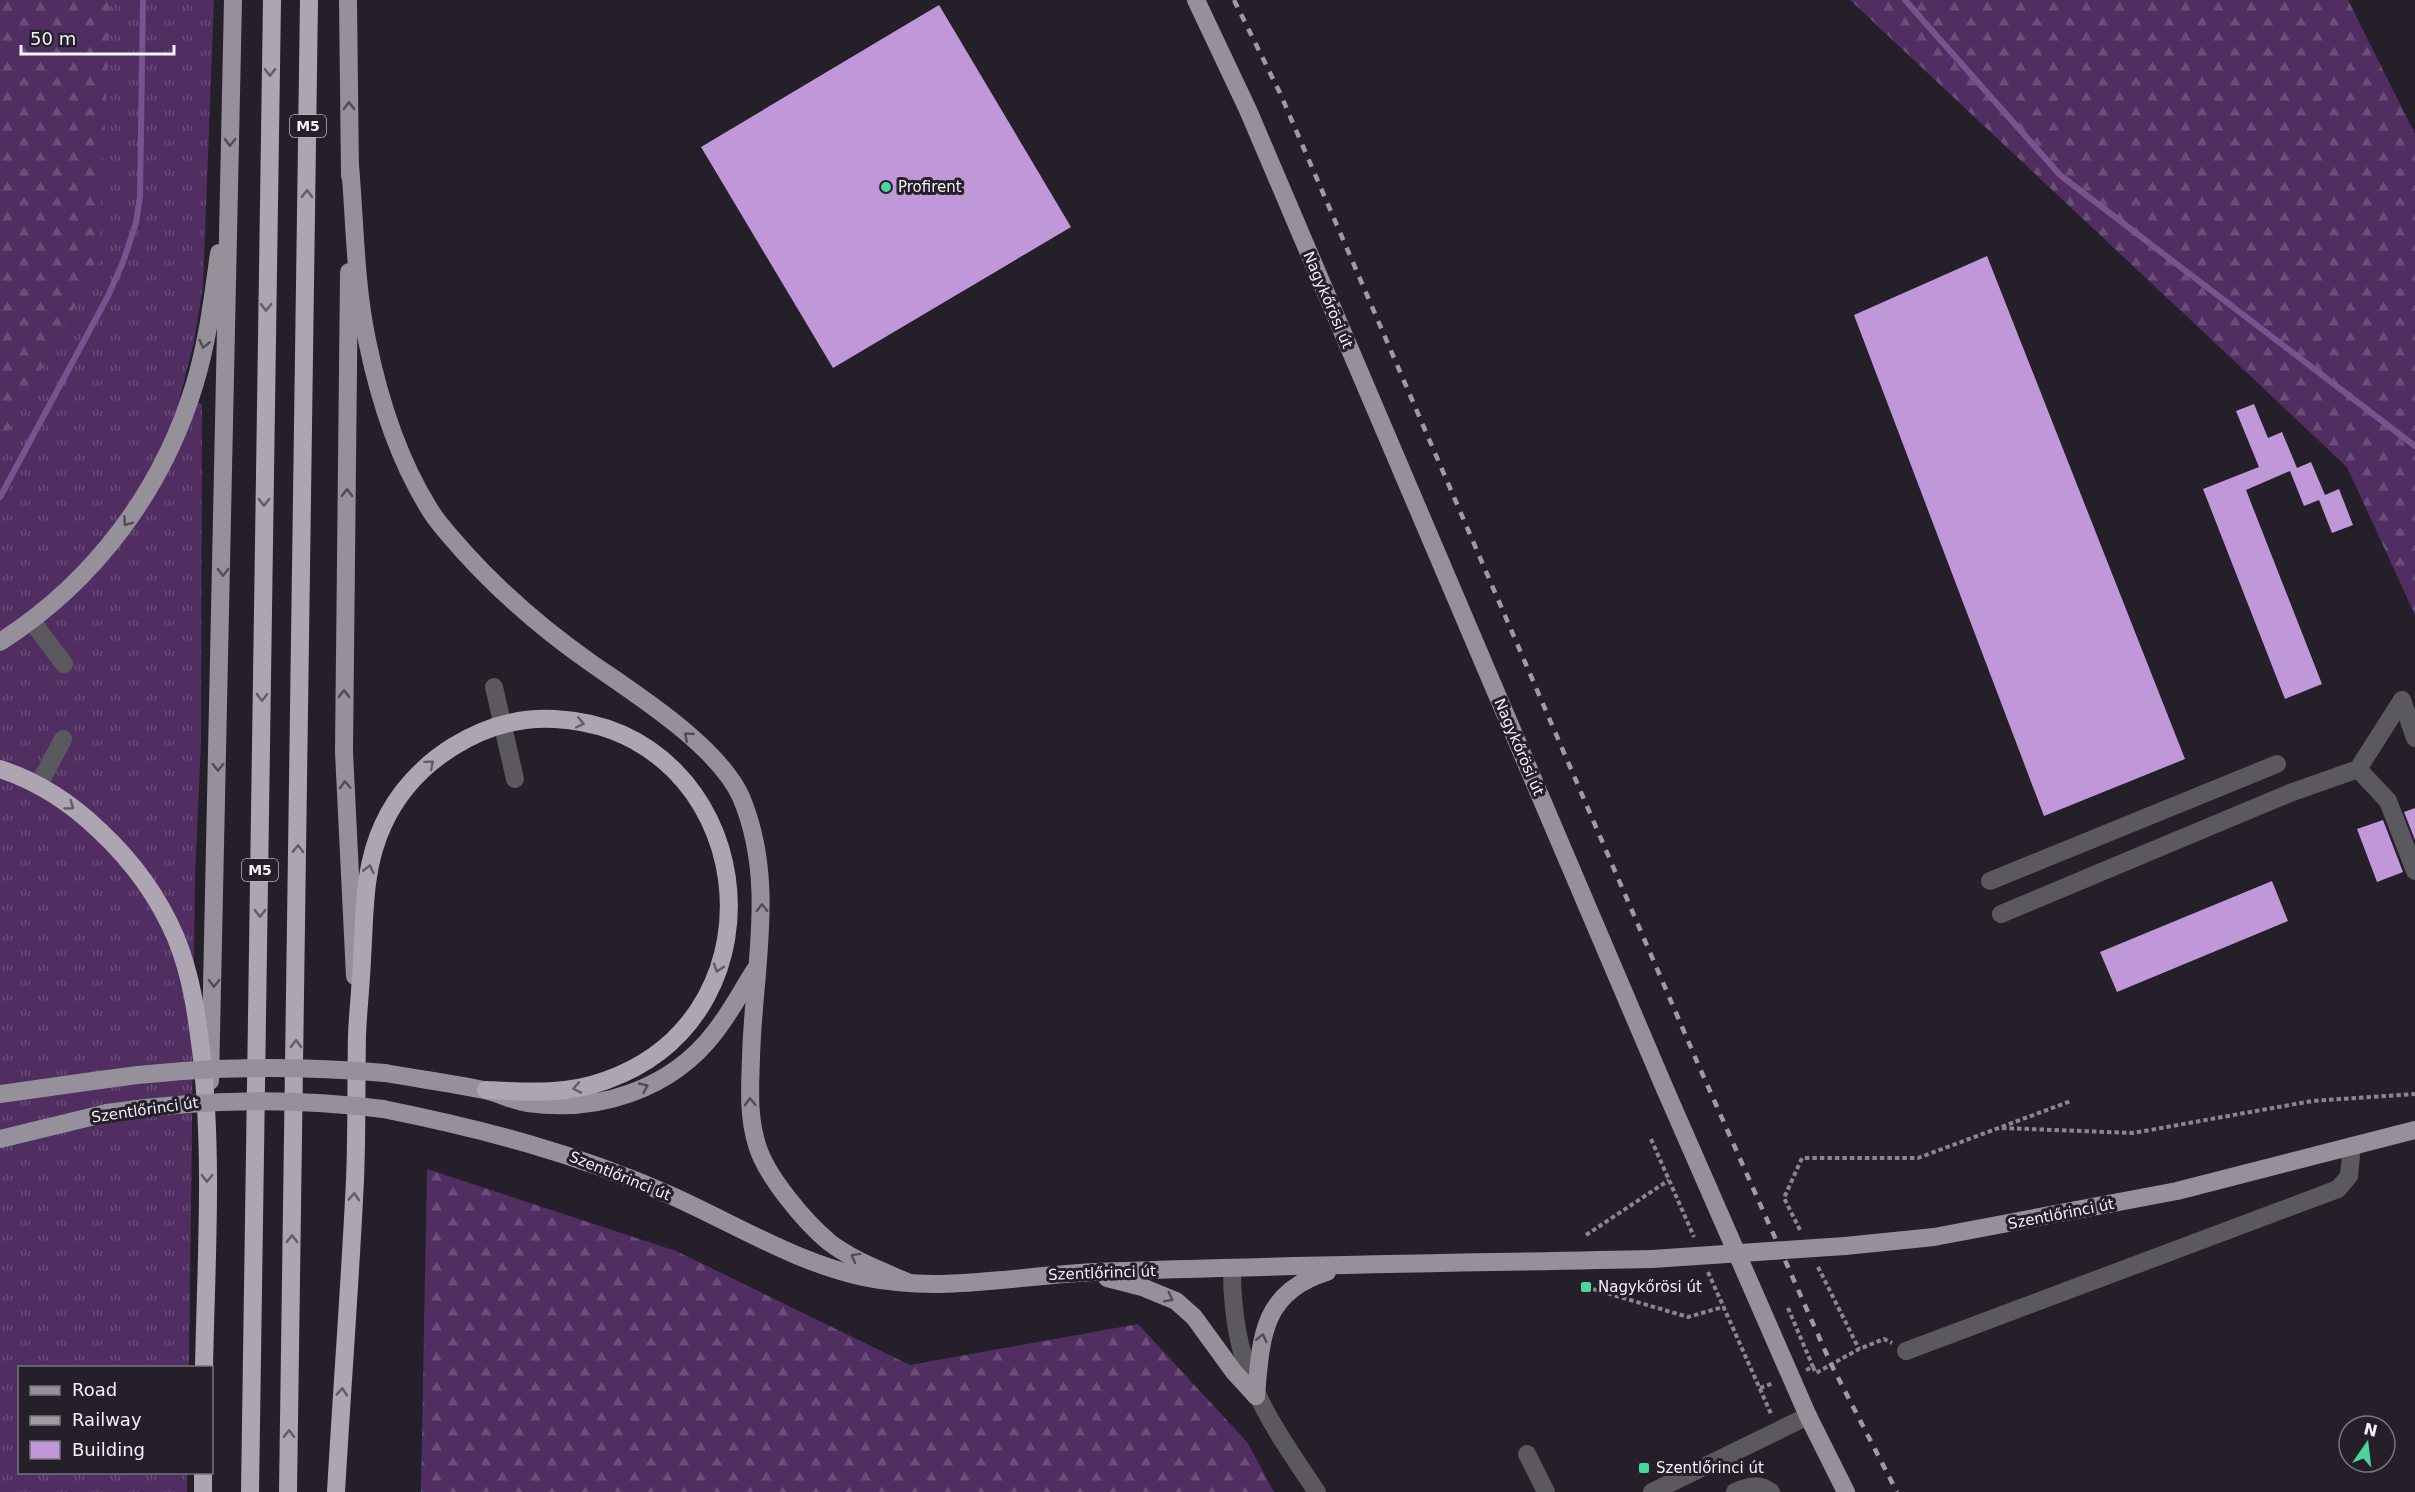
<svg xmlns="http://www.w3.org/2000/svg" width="2415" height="1492" font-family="'DejaVu Sans',sans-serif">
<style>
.grass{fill:url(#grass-tufts)}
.forest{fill:url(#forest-firs)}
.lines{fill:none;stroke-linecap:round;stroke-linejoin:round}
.stream{stroke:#79538f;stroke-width:6}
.building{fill:#c097d9}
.path{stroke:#8b868e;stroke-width:4;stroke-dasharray:4.5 3;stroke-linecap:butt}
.minor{stroke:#5b595d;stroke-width:18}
.major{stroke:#96909a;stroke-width:18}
.highway{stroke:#ada6b2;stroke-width:18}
.rail{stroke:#9f9ba3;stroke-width:4.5;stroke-dasharray:8 8;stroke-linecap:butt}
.major-bridge{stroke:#96909a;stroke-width:18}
.oneway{stroke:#625c66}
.oneway2{stroke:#524c56}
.poi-dot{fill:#4bd49b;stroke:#241f28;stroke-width:2}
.labels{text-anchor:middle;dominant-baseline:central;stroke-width:6;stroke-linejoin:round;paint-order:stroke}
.shield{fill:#241f28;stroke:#b6b2ba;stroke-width:1.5}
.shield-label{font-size:14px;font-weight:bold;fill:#f5f1f8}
.poi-label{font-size:15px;fill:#f5f1f8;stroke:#241f28;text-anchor:start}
.street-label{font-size:15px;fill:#f5f1f8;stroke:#241f28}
</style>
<defs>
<pattern id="grass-tufts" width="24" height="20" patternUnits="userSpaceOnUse" patternTransform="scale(1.5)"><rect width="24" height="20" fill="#502e62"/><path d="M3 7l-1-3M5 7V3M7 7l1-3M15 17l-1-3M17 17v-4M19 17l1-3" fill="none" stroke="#6a4d79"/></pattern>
<pattern id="forest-firs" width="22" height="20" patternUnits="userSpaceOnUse" patternTransform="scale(1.5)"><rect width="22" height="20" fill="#502e62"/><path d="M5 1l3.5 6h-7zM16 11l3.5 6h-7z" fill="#6a4d79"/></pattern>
</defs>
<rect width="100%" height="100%" fill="#241f28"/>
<!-- grass -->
<polygon class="grass" points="0,0 214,0 203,286 194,342 180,397 202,404 201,744 195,877 189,1367 20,1368 20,1472 187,1473 187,1492 0,1492"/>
<!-- forest -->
<g class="forest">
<polygon points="0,0 111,0 98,263 0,447"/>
<polygon points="1850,0 2348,0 2415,134 2415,615 2347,467"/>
<polygon points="427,1169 676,1251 910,1365 1138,1324 1247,1442 1274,1492 421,1492"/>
</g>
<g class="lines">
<!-- stream -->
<g class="stream">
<polyline points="1905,0 2060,175 2415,446"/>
<polyline points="0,497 108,296 123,262 136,223 140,196 143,0"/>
</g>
</g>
<!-- building -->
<g class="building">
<polygon points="939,5 1071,227 833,368 701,147"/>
<polygon points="1987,256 2185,759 2044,816 1854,315"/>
<polygon points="2254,404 2268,438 2282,432 2297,468 2311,462 2325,495 2339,489 2353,525 2332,533 2319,500 2304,506 2290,471 2246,490 2322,684 2285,699 2203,489 2259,467 2236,411"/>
<polygon points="2415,808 2415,840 2404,812"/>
<polygon points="2383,820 2403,872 2377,882 2357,829"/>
<polygon points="2272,881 2288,921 2117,992 2100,952"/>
</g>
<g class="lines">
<!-- path -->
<g class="path">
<polyline points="2002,1128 2133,1133 2312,1101 2415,1094"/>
<polyline points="1651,1139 1694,1237"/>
<polyline points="1800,1230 1784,1198 1802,1158 1918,1158 2071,1101"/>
<polyline points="1586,1235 1669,1180"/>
<polyline points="1818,1267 1859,1349"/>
<polyline points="1708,1272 1772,1416"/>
<polyline points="1586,1287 1688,1317 1723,1307"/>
<polyline points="1788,1308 1813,1367"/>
<polyline points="1806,1370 1813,1367 1816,1373 1859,1349 1884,1339 1892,1343"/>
<polyline points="1760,1388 1774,1383"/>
</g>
<!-- minor -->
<g class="minor">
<polyline points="31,620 64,664"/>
<polyline points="494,687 515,779"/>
<polyline points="2402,700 2415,738"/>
<polyline points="2358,769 2388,801 2415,871"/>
<polyline points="38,786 63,739"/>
<polyline points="1990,881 2277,764"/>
<polyline points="2001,914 2290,793 2358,769 2402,700"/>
<path d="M1232,1270C1232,1368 1264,1414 1317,1492"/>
<polyline points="1906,1351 2338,1189 2349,1176 2352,1146"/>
<polyline points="1527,1454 1546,1492"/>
<polyline points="1652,1492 1808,1416"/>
<path d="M1735,1492C1748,1486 1759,1483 1771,1492"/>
</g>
<!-- major -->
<g class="major">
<polyline points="348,0 350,176"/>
<polyline points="1196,0 1248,110 1665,1089 1808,1416 1846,1492"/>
<path d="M350,165C355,222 355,283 367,340C379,399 398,459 430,510C439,525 453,539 464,552C503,595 544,630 591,663C637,695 718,746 741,797C777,882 753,970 751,1058C750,1088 748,1116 757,1145C766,1176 805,1222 829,1242C852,1260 881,1270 907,1282"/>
<polyline points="349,272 344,752 355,976"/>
<path d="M0,642C94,582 163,490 195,383C208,340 213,296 219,253"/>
<path d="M385,1073C418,1079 451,1083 484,1090C499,1093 513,1101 528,1103C597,1113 671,1090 715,1032C730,1013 742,990 755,970"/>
<polyline points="210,1081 233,0"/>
<polyline points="0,1094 100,1080"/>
<path d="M383,1109C483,1129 578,1154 670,1195C735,1224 798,1264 868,1278C943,1293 1022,1275 1096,1272C1281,1265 1467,1263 1652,1259"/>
<polyline points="0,1139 107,1113"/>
<polyline points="1845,1246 1934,1237 2177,1191 2415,1130"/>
<polyline points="1107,1278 1142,1287 1176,1301 1194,1317 1234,1372 1256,1396"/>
<path d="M1256,1396C1261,1337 1262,1292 1327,1272"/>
</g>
<!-- highway -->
<g class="highway">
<path d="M0,769C37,781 72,804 100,831C132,861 159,898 176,938C192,977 197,1017 202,1058C213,1160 206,1264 204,1368"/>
<polyline points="203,1492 203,1472"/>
<polyline points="250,1492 272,0"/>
<polyline points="288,1492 309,0"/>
<path d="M336,1492C342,1388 350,1284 355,1180C357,1132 356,1083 357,1035C358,1010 361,985 362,959C365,913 363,868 383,825C412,761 484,715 555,719C756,730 795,1012 607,1080C567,1095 527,1092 486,1090"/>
</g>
<!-- rail -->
<polyline class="rail" points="1234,0 1280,93 1698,1064 1831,1364 1897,1492"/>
<!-- major-bridge -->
<g class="major-bridge">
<path d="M100,1080C195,1066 289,1065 385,1073"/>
<path d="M107,1113C200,1099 290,1097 383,1109"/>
<polyline points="1652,1259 1845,1246"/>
</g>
</g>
<!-- one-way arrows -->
<defs><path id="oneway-chevron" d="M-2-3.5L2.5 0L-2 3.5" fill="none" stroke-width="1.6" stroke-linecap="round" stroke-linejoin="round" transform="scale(1.5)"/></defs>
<g class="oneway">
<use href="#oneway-chevron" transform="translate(270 72) rotate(91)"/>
<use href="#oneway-chevron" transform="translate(307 194) rotate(-89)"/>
<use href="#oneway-chevron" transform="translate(266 307) rotate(91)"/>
<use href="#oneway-chevron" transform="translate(264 502) rotate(91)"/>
<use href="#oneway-chevron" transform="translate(262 697) rotate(91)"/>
<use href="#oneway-chevron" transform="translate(580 723) rotate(12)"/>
<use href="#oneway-chevron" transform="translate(430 764) rotate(-40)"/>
<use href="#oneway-chevron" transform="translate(70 806) rotate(36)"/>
<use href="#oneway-chevron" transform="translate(298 849) rotate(-89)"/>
<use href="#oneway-chevron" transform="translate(369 869) rotate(-77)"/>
<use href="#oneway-chevron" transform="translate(260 913) rotate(91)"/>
<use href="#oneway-chevron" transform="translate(718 968) rotate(108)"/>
<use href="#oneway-chevron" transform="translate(296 1044) rotate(-89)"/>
<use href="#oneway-chevron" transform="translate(577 1088) rotate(169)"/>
<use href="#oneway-chevron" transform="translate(207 1178) rotate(91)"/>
<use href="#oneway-chevron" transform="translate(354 1197) rotate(-86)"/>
<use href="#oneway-chevron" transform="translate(292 1239) rotate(-89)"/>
<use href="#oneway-chevron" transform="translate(342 1392) rotate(-86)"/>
<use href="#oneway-chevron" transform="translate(289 1434) rotate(-89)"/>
</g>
<g class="oneway2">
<use href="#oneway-chevron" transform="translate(349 106) rotate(-91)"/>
<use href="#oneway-chevron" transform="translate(230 142) rotate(91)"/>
<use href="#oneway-chevron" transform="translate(204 344) rotate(103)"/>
<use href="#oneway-chevron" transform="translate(347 493) rotate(-89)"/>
<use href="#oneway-chevron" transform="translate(127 522) rotate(126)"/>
<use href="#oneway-chevron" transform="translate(223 572) rotate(91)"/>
<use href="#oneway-chevron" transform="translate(344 694) rotate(-89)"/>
<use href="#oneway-chevron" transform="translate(688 736) rotate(-139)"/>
<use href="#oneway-chevron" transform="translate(218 767) rotate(91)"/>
<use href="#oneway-chevron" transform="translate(345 785) rotate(-93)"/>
<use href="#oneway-chevron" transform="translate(762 908) rotate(-91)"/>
<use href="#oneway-chevron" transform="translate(214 983) rotate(91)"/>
<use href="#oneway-chevron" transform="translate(644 1087) rotate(-25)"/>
<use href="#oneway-chevron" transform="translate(750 1102) rotate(-92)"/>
<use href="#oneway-chevron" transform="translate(855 1257) rotate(-151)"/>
<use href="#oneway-chevron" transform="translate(1169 1298) rotate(27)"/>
<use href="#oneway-chevron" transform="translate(1262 1338) rotate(-77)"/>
</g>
<!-- markers -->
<g class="poi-dot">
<circle cx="886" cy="187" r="6"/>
<rect x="1580" y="1281" width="12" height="12" rx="3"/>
<rect x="1638" y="1462" width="12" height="12" rx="3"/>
</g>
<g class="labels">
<!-- shield labels -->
<g class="shield">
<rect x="290" y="115" width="36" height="22" rx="4.5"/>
<rect x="242" y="859" width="36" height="22" rx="4.5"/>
</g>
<g class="shield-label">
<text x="308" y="126">M5</text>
<text x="260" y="870">M5</text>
</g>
<!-- poi labels -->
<g class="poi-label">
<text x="898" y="187">Profirent</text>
<text x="1598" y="1287">Nagykőrösi út</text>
<text x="1656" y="1468">Szentlőrinci út</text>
</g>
<!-- street labels -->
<g class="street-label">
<text transform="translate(1328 300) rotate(67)">Nagykőrösi út</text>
<text transform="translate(1519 747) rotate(67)">Nagykőrösi út</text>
<text transform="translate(145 1110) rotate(-8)">Szentlőrinci út</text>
<text transform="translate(620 1176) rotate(22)">Szentlőrinci út</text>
<text transform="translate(2061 1214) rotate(-11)">Szentlőrinci út</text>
<text transform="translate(1102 1273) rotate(-2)">Szentlőrinci út</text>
</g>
</g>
<!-- legend -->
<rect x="18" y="1366" width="195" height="108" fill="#241f28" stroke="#78737b" stroke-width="1.5"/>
<rect x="30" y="1386" width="30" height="9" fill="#96909a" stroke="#78737b" stroke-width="1.5"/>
<text x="72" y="1396" font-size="18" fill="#f5f1f8">Road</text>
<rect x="30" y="1416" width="30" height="9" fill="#9f9ba3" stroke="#78737b" stroke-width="1.5"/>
<text x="72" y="1426" font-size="18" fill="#f5f1f8">Railway</text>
<rect x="30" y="1441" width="30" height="18" fill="#c097d9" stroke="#78737b" stroke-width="1.5"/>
<text x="72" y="1456" font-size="18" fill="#f5f1f8">Building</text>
<!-- north arrow -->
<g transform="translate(2367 1444) rotate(14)"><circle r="28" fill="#241f28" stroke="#78737b" stroke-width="1.5"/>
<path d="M0-4.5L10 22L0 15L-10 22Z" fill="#4bd49b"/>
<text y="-9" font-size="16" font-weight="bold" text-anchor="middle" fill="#f5f1f8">N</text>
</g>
<!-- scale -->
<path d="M21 45v9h153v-9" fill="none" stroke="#f5f1f8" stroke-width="3"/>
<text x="30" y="45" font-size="18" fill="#f5f1f8" stroke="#241f28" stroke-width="4.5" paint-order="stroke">50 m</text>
</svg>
